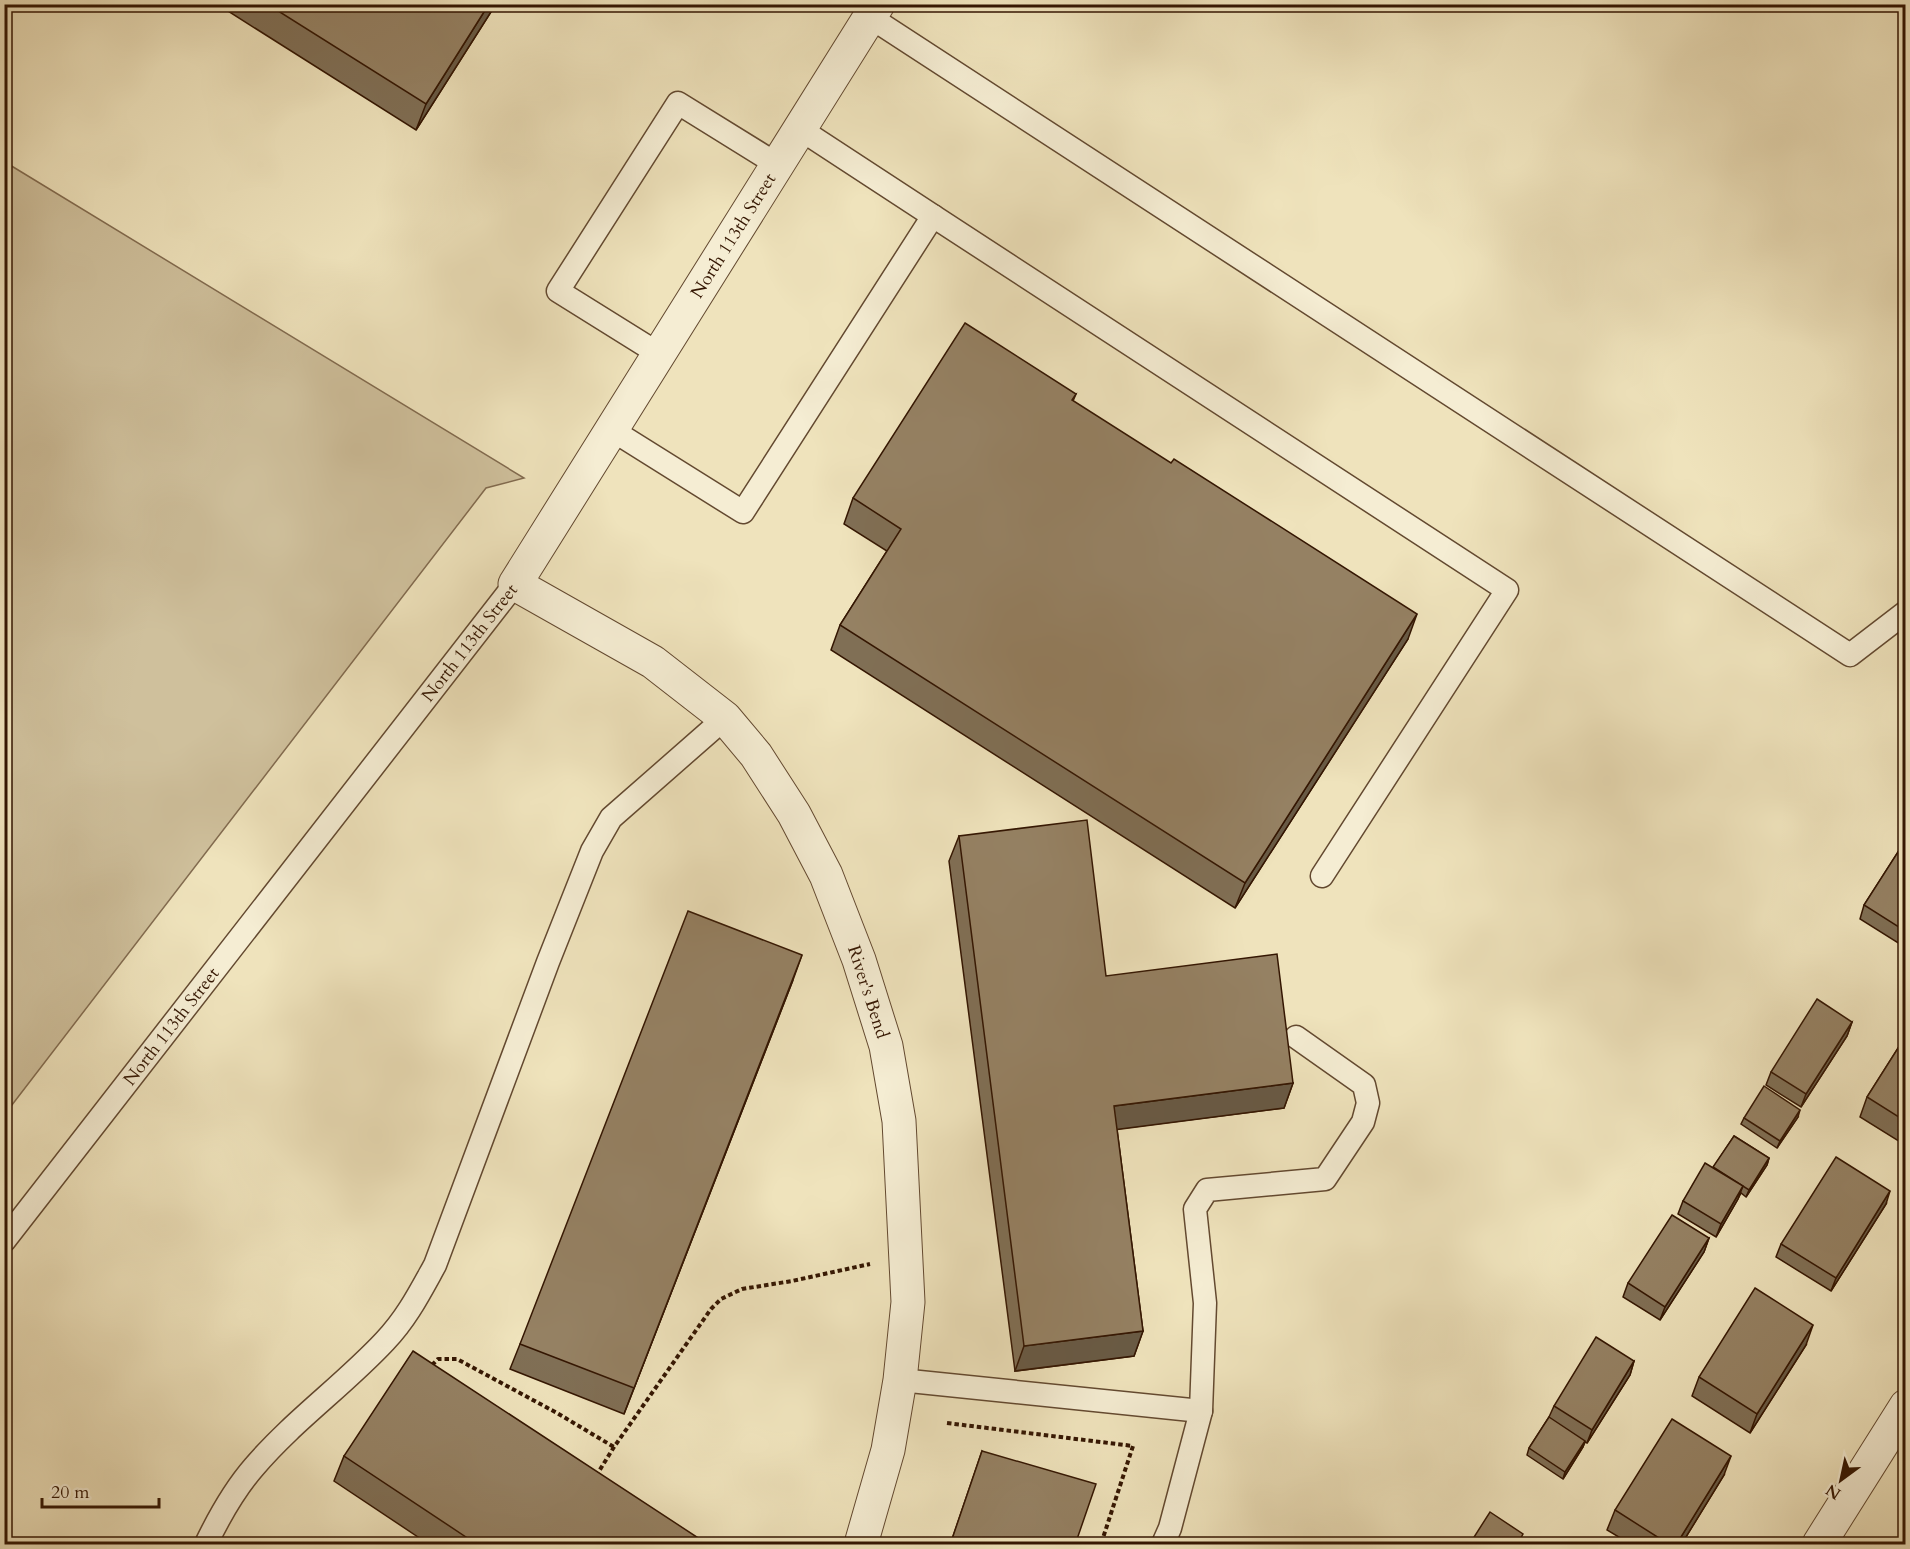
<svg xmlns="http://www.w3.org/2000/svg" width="1910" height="1549" font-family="Cardo,serif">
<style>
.green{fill:#cfc09c;stroke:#826b4f;stroke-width:1.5}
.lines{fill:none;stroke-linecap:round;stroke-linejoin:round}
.service-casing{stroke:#634930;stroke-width:25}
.minor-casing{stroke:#634930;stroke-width:35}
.path{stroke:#341602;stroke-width:4;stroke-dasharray:4.5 3;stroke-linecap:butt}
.service{stroke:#f5edd3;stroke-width:22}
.minor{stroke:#f5edd3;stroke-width:33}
.wall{fill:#806f55;stroke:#341602;stroke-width:1.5}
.shaded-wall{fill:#685a45;stroke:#341602;stroke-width:1.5}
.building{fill:#958163;stroke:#341602;stroke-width:1.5}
.labels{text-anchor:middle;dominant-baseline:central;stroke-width:4.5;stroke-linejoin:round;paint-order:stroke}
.street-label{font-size:18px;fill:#341602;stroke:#f5edd3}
</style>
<rect width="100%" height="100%" fill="#efe3bc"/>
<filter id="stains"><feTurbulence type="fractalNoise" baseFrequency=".00333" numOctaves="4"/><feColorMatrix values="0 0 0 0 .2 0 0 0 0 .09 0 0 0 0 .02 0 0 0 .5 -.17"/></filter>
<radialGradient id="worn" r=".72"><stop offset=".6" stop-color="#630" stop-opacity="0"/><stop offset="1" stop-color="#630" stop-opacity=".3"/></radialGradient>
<!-- green -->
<polygon class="green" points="5,162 524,478 486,488 5,1114"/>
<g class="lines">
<defs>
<g id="service">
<polyline points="870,17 1850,655 1906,612"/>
<polyline points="933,216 1507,590 1322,876"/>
<polyline points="659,354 558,291 678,103 778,165"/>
<polyline points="612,430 743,512 933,216 800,129"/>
<path id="s1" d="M4,1241L515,584"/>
<polyline points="900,1380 1201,1411"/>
<path d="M206,1544C219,1517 234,1490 254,1467C293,1421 344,1385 385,1341C407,1318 420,1292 435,1265L548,962L592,851L611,818L725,718"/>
<polyline points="1163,1544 1170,1528 1201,1411 1205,1303 1195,1209 1207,1190 1325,1179 1363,1122 1368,1103 1364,1085 1296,1037"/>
</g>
<g id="minor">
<path id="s2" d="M861,1544L888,1450L900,1380L908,1302L899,1121L886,1046L859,960L826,875L794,814L756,755L725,718L653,662L515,584L878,4"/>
<polyline points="1819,1544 1906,1406"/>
</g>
</defs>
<!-- service casing -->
<use href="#service" class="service-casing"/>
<!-- minor casing -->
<use href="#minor" class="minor-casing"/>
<!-- path -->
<g class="path">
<polyline points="432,1365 438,1359 457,1359 557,1413 614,1447"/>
<polyline points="947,1423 1133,1446 1101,1544"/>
<polyline points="596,1476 614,1447 711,1309 721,1299 742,1289 792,1281 870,1264"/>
</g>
<!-- service -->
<use href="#service" class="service"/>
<!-- minor -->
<use href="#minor" class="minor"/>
</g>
<!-- wall -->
<g class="wall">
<polygon points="221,4 496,4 416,130 220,6"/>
<polygon points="1076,394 1073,401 1408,639 1235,908 831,650 840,625 887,551 844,524 853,498"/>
<polygon points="959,836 1106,976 1293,1083 1284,1108 1117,1129 1143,1331 1134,1356 1015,1371 949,861"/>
<polygon points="1905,841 1905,942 1903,946 1860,919 1864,905"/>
<polygon points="793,980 624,1414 510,1369 520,1344"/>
<polygon points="1852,1022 1847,1036 1801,1107 1766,1085 1771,1072"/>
<polygon points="1905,1037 1905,1145 1860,1117 1867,1097"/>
<polygon points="1798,1117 1777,1148 1741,1124 1744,1118"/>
<polygon points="1734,1136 1769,1158 1767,1165 1746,1197 1741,1193 1738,1199 1716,1237 1678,1214 1683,1201 1713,1168"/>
<polygon points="1886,1204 1831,1291 1776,1257 1781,1244"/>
<polygon points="1709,1238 1704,1252 1660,1320 1623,1297 1628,1283"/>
<polygon points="1806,1345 1750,1433 1692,1396 1699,1377"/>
<polygon points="1634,1361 1630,1375 1587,1443 1585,1442 1583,1447 1563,1479 1527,1455 1529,1448 1549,1417 1554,1406"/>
<polygon points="982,1451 1075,1545 950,1545"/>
<polygon points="344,1456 709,1545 430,1545 334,1481"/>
<polygon points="1724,1475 1681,1545 1632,1545 1607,1530 1615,1510"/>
</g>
<!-- shaded-wall -->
<g class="shaded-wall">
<polygon points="489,4 496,4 416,130 426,104"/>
<polygon points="1417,614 1408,639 1235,908 1245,883"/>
<polygon points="802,955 793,980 624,1414 634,1388"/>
<polygon points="1852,1022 1847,1036 1801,1107 1806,1094"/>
<polygon points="1293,1083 1284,1108 1105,1131 1114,1106"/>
<polygon points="1800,1110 1798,1117 1777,1148 1780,1141"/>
<polygon points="1769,1158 1767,1165 1746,1197 1749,1190"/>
<polygon points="1743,1186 1738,1199 1716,1237 1721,1224"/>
<polygon points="1890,1191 1886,1204 1831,1291 1836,1278"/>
<polygon points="1709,1238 1704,1252 1660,1320 1665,1307"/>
<polygon points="1813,1325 1806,1345 1750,1433 1757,1414"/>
<polygon points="1143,1331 1134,1356 1015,1371 1024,1346"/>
<polygon points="1634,1361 1630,1375 1587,1443 1592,1430"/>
<polygon points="1585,1441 1583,1447 1563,1479 1565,1472"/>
<polygon points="1731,1456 1724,1475 1681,1545 1676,1545"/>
</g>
<!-- building -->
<g class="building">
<polygon points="267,4 489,4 426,104"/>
<polygon points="965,323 1076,394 1072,400 1171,463 1174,459 1417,614 1245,883 840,625 901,529 853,498"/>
<polygon points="1087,820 1106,976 1277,954 1293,1083 1114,1106 1143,1331 1024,1346 959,836"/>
<polygon points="1905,841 1905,931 1864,905"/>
<polygon points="688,911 802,955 634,1388 520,1344"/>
<polygon points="1817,999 1852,1022 1806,1094 1771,1072"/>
<polygon points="1905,1037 1905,1121 1867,1097"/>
<polygon points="1764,1086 1800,1110 1780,1141 1744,1118"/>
<polygon points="1734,1136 1769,1158 1749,1190 1713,1167"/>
<polygon points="1836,1157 1890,1191 1836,1278 1781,1244"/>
<polygon points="1705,1163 1743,1186 1721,1224 1683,1201"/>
<polygon points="1672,1215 1709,1238 1665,1307 1628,1283"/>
<polygon points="1755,1288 1813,1325 1757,1414 1699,1377"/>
<polygon points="1596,1337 1634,1361 1592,1430 1554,1406"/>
<polygon points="413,1351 709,1545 478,1545 344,1456"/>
<polygon points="1549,1417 1585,1441 1565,1472 1529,1448"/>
<polygon points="1672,1419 1731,1456 1676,1545 1670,1545 1615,1510"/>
<polygon points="982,1451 1096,1484 1075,1545 950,1545"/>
<polygon points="1490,1512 1523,1534 1517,1545 1469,1545"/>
</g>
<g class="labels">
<!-- street labels -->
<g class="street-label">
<text stroke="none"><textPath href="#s2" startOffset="1534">North 113th Street</textPath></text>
<text stroke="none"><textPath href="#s1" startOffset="758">North 113th Street</textPath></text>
<text transform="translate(868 992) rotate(72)">River's Bend</text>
<text stroke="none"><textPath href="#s1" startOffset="272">North 113th Street</textPath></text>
</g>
</g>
<!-- margin -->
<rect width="1910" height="1549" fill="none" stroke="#efe3bc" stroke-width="24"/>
<rect x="6" y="6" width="1898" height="1537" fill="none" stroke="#341602" stroke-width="3"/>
<rect x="12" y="12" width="1886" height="1525" fill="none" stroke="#341602" stroke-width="1.5"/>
<!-- north arrow -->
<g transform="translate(1841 1480) rotate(213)" stroke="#f5edd3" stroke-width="4.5" paint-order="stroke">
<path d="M0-4.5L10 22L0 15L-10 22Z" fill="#341602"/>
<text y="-9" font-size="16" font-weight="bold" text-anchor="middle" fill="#341602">N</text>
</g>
<!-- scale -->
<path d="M42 1498v9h117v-9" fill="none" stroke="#341602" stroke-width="3"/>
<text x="51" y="1498" font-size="18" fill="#341602" stroke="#f5edd3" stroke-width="4.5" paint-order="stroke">20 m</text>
<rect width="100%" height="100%" filter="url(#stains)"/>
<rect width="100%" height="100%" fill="url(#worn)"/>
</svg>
